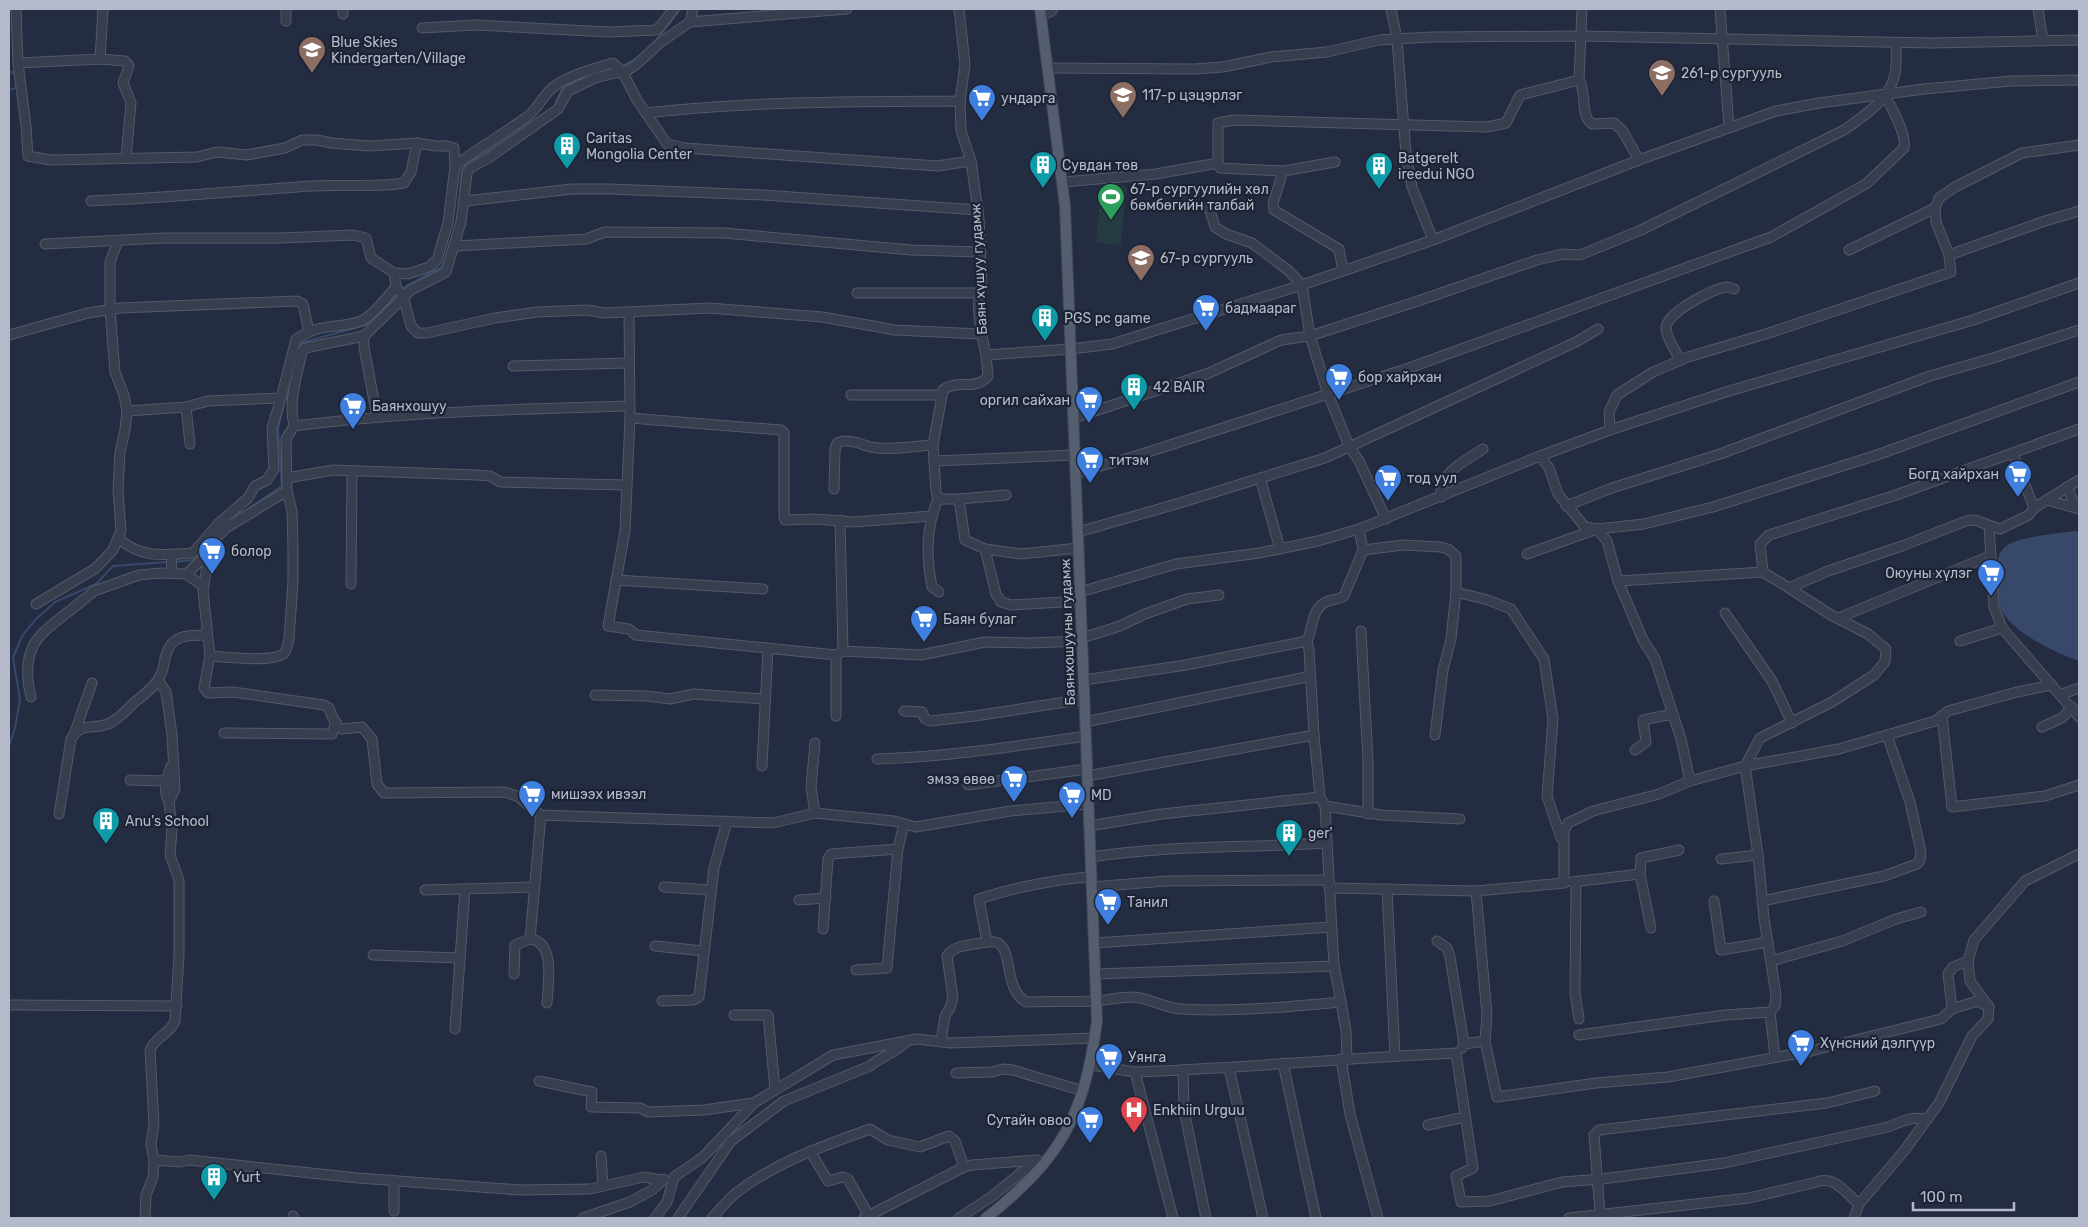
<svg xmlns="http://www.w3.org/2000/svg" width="2088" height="1227" font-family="Rubik,sans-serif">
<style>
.green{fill:#253b41}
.water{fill:#38486a}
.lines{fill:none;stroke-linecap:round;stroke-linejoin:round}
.stream{stroke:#38486a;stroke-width:2}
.minor-casing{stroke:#525a6a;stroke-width:11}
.major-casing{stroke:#414858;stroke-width:12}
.minor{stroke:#373f4f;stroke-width:9}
.major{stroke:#555e6f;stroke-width:10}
.labels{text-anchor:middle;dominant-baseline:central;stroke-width:4.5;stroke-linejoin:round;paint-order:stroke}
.poi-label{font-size:14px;fill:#b4baca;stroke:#1c2434;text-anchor:start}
.street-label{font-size:14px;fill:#b4baca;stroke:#1c2434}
</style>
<rect width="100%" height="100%" fill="#232c40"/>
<!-- green -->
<g class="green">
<polygon points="1111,185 1126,186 1126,197 1111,197"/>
<polygon points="1100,197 1125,199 1121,245 1096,243"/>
</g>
<!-- water -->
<path class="water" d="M2076,531L2079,533V661C2057,654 2011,632 2001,609C1997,599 1997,585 1998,575C1998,564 1996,554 2005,547C2016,537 2060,533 2076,531Z"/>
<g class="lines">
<!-- stream -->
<g class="stream">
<polyline points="9,10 11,9"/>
<path d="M620,67C644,59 667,28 680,9"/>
<polyline points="9,72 12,72 16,77"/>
<polyline points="9,90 16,88 17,84"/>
<polyline points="554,107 563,87 594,74"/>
<polyline points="460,192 462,167 513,135"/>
<polyline points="402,290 406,286 442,267 450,245"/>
<polyline points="298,352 300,343 366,325 398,294"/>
<polyline points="237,516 282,486 278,428 296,357"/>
<polyline points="175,562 193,560 205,548"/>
<polyline points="9,761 9,746 15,728 20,699 13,658 22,636 36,619 55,602 96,584 113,566 167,562"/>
</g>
<defs>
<g id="minor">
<path d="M16,9L18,63L26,126L28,156L51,160L197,157L217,152L247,155L285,148L302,140H317L331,143L369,146L417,143L436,146H447L454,148L455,166C478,148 504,134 528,116C537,109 542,98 550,90C562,77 596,68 613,63L623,73L637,64L661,42L690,22L693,9"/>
<path d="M959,9L965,64L960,101L961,131L971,161L979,219L982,286C974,304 982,336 986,355L1071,349L1112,344L1302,285L1433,240L1639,160L1776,111L1819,103L1924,89L2011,81L2079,80"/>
<polyline points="1391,9 1397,39 1406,154 1412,187 1433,240"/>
<path d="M1582,9L1579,80C1587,92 1580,116 1592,124L1614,123L1622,130L1639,160"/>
<polyline points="1720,9 1729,127"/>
<polyline points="2038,9 2043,41"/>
<polyline points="343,14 343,9"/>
<polyline points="1041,15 1050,12 1053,9"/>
<polyline points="286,21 286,9"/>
<polyline points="690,22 847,9"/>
<polyline points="422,28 476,25 609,32 657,30 674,9"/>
<polyline points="100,59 103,9"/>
<polyline points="18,63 100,59 125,61 129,66 123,83 131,103 126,158"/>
<polyline points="1048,68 1194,69 1223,67 1271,57 1327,52 1379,40 1431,37 1581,36 1932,43 2079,40"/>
<path d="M646,113C750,101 855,102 960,101"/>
<polyline points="1218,163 1220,168 1283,171 1335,162"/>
<polyline points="1283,171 1273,204 1274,210 1339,249 1343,271"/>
<polyline points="1063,182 1156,174 1218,163 1218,123 1234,120 1487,127 1506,123 1520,95 1579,80"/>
<path d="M91,201C165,198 239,191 312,186C343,184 374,188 404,183L411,172L417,143"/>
<polyline points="465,201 572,189 610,189 763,195 978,210"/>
<polyline points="1209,207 1215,227 1226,234 1252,243 1289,271 1302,285 1310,336 1328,394 1349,446 1359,461 1386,519"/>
<polyline points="1935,208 1936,222 1949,255"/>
<polyline points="45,244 163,238 280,238 353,235 366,238 371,258 394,273 396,287 403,296 411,326 418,333 427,333 495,318 537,312 587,310 605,313 709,308 822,317 895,330 981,334"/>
<polyline points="455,246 586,239 605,232 724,233 911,250 981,252"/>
<polyline points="1849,250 1935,208 1939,198 1955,187 2022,153 2079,145"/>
<polyline points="394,273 408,274 429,267 437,260 448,223 455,166"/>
<polyline points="857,293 979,293"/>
<polyline points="629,312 630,418 625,531 608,626 629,629 636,635 836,655 843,651 921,655 985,642 1030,643 1082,641"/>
<path d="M9,335L88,313L120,308L297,301L303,304L309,332C325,324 346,328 363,320C373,315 388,296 396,287"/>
<polyline points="364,336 364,347 377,417"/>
<path d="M986,355L988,376C976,392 959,378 943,390L933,445L936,492L938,499H959L965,540L985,549L996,594L1001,602L1011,605L1080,601"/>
<path d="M1680,360C1676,351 1666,338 1666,328C1666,313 1713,288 1727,287C1729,287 1732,289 1734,289"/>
<polyline points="513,366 629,363"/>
<polyline points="851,395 941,395"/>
<polyline points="186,407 190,444"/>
<polyline points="127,411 186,407 208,401 281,398 296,339 309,332"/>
<polyline points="630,418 781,430 784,433 784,517 785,520 815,519 854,522 931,516"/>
<path d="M1074,418L1209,373L1281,340L1310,336L1418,301L1537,260L1563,254L1580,255L1641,230L1844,130C1864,116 1890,99 1895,74C1897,64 1896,53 1896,43"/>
<path d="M294,426C288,402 297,376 302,352L305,348L364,336L411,290L446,272L461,222L467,173L470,168L490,157L558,109L568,91L595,78L615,73H623L637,100L667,144L685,148L937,166L971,161"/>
<polyline points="1610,430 1609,412 1617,395 1653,372 1688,357 1769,333 1951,272 1949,255 2042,222 2079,211"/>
<polyline points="2013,454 2034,508"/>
<polyline points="1540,456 1610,430 1729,391 1973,320 2079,283"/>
<polyline points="934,461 1075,455"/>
<path d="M1076,473L1139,455L1409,368L1771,237L1866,184L1904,148C1907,137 1892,105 1884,97"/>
<polyline points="287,478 333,470 477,475 490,476 500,482 626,485"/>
<polyline points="1260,478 1280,549"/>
<polyline points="2067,487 2076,508"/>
<path d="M834,489L835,450L837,443C848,438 860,444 871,447C891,451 914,446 933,445"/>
<polyline points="287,491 226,528 213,541 206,556 207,566 203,591 210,656 204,688 208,693 233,692 324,705 329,708 336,726 342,729 362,727 372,739 377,784 384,793 504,792 517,796 541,815 773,823 815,813 894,821 916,827 1010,811 1089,804"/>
<path d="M1441,497C1438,473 1465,461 1483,449"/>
<path d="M938,499C926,528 926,556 932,587L939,592"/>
<polyline points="959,499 1006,495"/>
<polyline points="2047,500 2079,509"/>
<polyline points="1566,506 1612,488 1720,454 1930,376 1993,358 2079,330"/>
<polyline points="840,520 843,651"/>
<polyline points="1989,526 1994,607 2002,628 2079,717"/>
<polyline points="1359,529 1363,550 1403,545 1440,547 1448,549 1456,556 1456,592 1488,600 1511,609 1544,659 1553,719 1547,796 1561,838"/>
<polyline points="1078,532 1173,505 1325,458 1576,342 1598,329"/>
<path d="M118,538C141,559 164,555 193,553L218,524L248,498L255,486L267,480L274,469L272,428L281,398"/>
<polyline points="985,549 1021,554 1079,548"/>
<polyline points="171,554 172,573"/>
<polyline points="1527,554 1597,529 1644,524 1713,507 1877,455 2079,382"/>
<polyline points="1763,572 1760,544 1769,535 1896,495 2079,429"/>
<polyline points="186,574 203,586"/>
<polyline points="616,580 763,589"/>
<polyline points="1618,581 1643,640 1655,659 1681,739 1690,781"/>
<polyline points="351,584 352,471"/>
<polyline points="1080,592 1176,564 1259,553 1318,541 1359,529 1540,456 1549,468 1558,494 1585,527 1597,529 1607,541 1618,581 1763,572 1789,588 1828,571 1902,546 1966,521 1975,520 2000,529 2029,515 2034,508 2079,480"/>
<polyline points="36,604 96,568 113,550 121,531 118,490 120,452 125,430 127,411 124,395 115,372 110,310 110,262 118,241"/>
<polyline points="1725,613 1772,681 1792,723"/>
<polyline points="1838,618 1990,556"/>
<polyline points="1361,631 1368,761 1368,814"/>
<polyline points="1082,638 1120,626 1145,614 1187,599 1219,595"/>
<path d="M1307,641C1313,629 1311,609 1326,602C1332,599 1338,600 1344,596L1363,550"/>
<polyline points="1960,641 2002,628"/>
<path d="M210,656C224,657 275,663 284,653C287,650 288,643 289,639L293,582V548L292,511L287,491L286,439L294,426C405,412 517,409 629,406"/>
<path d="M158,680L166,692L172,735L175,789L169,802L172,830L170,855L179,880V955L175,1021C169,1035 156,1036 150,1050L154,1124L151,1144L154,1160L180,1162L189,1160L358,1178L520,1190L590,1189L644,1177L661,1180"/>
<polyline points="2062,694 2079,688"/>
<polyline points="595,695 647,696 670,699 694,694 764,699"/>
<path d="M31,697C26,677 25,654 39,637C48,626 75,607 87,597L94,591L139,575L161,573L186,574L206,556"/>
<polyline points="904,711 922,712 925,719 930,721 975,716 1085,699"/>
<polyline points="836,716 836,655"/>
<polyline points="1942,716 1952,807 2045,796 2079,785"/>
<polyline points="1085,722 1311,676"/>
<polyline points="2042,727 2062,718 2072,707"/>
<polyline points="75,732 92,683"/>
<polyline points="224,733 332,734 336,722"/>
<polyline points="1435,735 1443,670 1451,639 1456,592"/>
<polyline points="1635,750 1646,742 1643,720 1673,714"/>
<path d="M877,759C948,757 1016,746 1086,736"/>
<polyline points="762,766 768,649"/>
<polyline points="1087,776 1314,735"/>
<polyline points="130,780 165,781"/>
<polyline points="968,785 1087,769"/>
<path d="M169,802C162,789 167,779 171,766"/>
<polyline points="1325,806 1381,815 1460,819"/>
<polyline points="815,813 811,787 815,743"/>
<path d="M59,814L71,739C81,722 92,730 108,724C118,720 127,709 135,702C144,695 157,685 161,674C164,668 164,661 166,655C172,634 189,635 207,635"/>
<path d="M541,815L530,939C556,942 548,984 547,1003"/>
<polyline points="1089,826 1162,814 1320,797"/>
<path d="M1091,857C1169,845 1247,848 1326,843"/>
<polyline points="1721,859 1758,855"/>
<polyline points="1640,874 1651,928"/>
<polyline points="1572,882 1640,874 1641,858 1679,850"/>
<polyline points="1576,882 1575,993 1579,1019"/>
<polyline points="664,887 711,890"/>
<polyline points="1092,887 1166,881 1329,880"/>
<polyline points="1329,888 1476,891 1564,883 1564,831 1568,823 1593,811 1659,794 1690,781 1745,766 1839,749 1935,721 1948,711 2017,692 2052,685"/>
<polyline points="1387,889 1395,1056"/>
<polyline points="425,890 533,887"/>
<polyline points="1476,891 1487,1015 1485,1041 1497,1097 1596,1083 1668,1077 1811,1051 1941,1019 1952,1009 1977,1001 1989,1007"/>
<polyline points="799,900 826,898"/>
<polyline points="1714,901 1721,950 1768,942"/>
<polyline points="1762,901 1884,876 1917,864 1920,860 1921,852 1910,802 1887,735"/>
<polyline points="823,929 828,859 831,854 898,849"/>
<polyline points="1437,941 1447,948 1450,957 1464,1044"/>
<path d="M987,942L979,899C1012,888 1056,879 1091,877"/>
<polyline points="1094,943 1331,927"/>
<polyline points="655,946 704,951"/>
<polyline points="373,955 460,958"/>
<polyline points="1771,961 1842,941 1896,919 1921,912"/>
<polyline points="856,970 887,968 898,849 904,824"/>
<polyline points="514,974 515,945 530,939"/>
<polyline points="1095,974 1334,966"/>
<polyline points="662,1001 693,1000 699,997 714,868 727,821"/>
<polyline points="1341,1002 1346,1031 1347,1058"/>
<polyline points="9,1005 177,1006"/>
<polyline points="1952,1009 1948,974 1953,967 1968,961"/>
<polyline points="734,1015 768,1015 775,1089"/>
<polyline points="455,1029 465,889"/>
<polyline points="1579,1035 1725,1015 1770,1012"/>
<path d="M941,1041L945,1016L950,1008L953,998L947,956C954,946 964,946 975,944C981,943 989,941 995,942C1015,947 1002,988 1026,1002C1049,1001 1072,1002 1095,1001C1108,1000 1120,997 1133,997C1150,998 1164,1008 1181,1009C1234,1012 1288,1007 1341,1002L1334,966L1325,806L1320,797L1314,735L1309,650L1307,641L1186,665L1084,680"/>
<polyline points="1462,1048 1464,1044 1485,1041"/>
<polyline points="1775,1057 1770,1012 1775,1006 1776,995 1764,918 1758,855 1745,766 1760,738 1832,702 1874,675 1885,662 1886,649 1868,634 1831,615 1789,588"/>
<polyline points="1341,1059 1350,1114 1378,1218"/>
<polyline points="1283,1063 1316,1218"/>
<polyline points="1091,1065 1135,1072 1173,1218"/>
<polyline points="1229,1068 1263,1218"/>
<polyline points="1183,1070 1184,1110 1206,1218"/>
<path d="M1135,1072C1242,1068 1349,1058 1456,1053L1473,1168L1456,1176L1461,1202L1490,1201L1562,1182L1602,1179L1724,1163L1888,1127C1901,1122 1913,1115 1927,1120"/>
<polyline points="956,1073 992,1072 1003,1069 1013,1070 1083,1091"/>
<polyline points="539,1081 592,1092 591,1107 640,1108 648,1112 704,1110 753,1103"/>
<polyline points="1428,1125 1465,1117"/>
<polyline points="810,1151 828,1181 843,1177 848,1179 869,1216"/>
<polyline points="601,1156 603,1186"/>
<polyline points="394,1211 394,1181"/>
<polyline points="1600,1213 1594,1135 1599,1130 1827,1103 1875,1091"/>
<polyline points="293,1216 294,1218"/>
<polyline points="145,1218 146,1195 153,1177 154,1160"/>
<polyline points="583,1218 630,1202 652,1190 664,1179"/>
<polyline points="655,1218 667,1202 674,1177 703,1157 754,1103 833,1055 917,1039 950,1043 1095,1038"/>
<path d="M678,1218L731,1141L784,1101L870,1066C882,1056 897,1052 907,1041"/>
<path d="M712,1218C720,1210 727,1200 736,1193C776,1162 823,1146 870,1129L888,1140L920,1147L949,1136L955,1141L964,1167"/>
<polyline points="864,1218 964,1167 972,1165 1037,1160"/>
<polyline points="959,1218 991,1197 1037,1160"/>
<path d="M1569,1218L1749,1198L1813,1183C1835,1174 1843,1191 1859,1204"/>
<polyline points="1854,1218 1859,1204 1904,1151 1939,1103 1972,1036 1988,1019 1989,1007 1970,981 1968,961 1974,940 2025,881 2079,854"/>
</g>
<path id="major" d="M986,1218C1062,1158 1084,1116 1097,1021L1065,206L1040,9"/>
</defs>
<!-- minor casing -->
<use href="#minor" class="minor-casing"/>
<!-- major casing -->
<use href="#major" class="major-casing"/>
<!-- minor -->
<use href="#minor" class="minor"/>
<!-- major -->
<use href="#major" class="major"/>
</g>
<!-- icons -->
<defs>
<symbol id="school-pin" viewBox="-11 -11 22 30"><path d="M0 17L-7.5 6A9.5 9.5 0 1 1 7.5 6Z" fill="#8d6e63" stroke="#1c2434"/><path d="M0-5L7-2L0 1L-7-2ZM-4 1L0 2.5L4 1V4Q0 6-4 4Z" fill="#fff"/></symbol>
<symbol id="supermarket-pin" viewBox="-11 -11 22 30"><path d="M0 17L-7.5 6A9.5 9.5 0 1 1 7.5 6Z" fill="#3f7fe0" stroke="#1c2434"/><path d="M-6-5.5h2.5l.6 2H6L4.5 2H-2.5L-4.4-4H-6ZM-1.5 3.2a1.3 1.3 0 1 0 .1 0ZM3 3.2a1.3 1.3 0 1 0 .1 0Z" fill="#fff"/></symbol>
<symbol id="building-pin" viewBox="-11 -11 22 30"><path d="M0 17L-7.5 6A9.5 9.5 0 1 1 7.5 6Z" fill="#0f9aa8" stroke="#1c2434"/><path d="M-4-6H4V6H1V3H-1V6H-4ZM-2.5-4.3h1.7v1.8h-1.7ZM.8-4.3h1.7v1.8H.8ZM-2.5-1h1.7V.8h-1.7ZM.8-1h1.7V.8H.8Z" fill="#fff"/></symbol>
<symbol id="stadium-pin" viewBox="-11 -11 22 30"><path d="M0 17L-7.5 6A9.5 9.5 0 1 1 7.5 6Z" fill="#2e9e5b" stroke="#1c2434"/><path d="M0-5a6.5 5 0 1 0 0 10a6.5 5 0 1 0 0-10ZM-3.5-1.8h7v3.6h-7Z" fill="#fff"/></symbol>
<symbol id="hospital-pin" viewBox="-11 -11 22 30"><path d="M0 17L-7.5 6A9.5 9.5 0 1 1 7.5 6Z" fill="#e0444e" stroke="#1c2434"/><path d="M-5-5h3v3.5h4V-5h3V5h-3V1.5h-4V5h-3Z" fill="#fff"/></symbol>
</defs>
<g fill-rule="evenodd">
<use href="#school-pin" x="296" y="34" width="32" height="43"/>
<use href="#school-pin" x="1646" y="57" width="32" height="43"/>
<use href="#school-pin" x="1107" y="79" width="32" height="43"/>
<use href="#supermarket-pin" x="966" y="82" width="32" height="43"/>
<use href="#building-pin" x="551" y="130" width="32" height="43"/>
<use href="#building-pin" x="1027" y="149" width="32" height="43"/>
<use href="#building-pin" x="1363" y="150" width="32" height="43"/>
<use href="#stadium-pin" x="1095" y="181" width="32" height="43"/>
<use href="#school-pin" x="1125" y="242" width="32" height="43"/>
<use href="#supermarket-pin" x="1190" y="292" width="32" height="43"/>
<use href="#building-pin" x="1029" y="302" width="32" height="43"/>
<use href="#supermarket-pin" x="1323" y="361" width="32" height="43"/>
<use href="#building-pin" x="1118" y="371" width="32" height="43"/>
<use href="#supermarket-pin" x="1073" y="384" width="32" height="43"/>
<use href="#supermarket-pin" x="337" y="390" width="32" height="43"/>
<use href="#supermarket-pin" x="1074" y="444" width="32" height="43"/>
<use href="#supermarket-pin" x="2002" y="458" width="32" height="43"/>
<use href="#supermarket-pin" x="1372" y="462" width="32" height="43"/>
<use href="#supermarket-pin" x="196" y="535" width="32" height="43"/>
<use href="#supermarket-pin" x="1975" y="557" width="32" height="43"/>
<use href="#supermarket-pin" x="908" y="603" width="32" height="43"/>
<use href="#supermarket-pin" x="998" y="763" width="32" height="43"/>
<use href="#supermarket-pin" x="516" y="778" width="32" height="43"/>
<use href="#supermarket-pin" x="1056" y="779" width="32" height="43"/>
<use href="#building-pin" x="90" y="805" width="32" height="43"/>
<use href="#building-pin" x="1273" y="817" width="32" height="43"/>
<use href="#supermarket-pin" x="1092" y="886" width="32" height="43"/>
<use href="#supermarket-pin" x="1785" y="1027" width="32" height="43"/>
<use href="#supermarket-pin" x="1093" y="1041" width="32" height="43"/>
<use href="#hospital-pin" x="1118" y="1094" width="32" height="43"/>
<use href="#supermarket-pin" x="1074" y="1104" width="32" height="43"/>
<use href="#building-pin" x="198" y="1161" width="32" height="43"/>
</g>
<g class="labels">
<!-- poi labels -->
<g class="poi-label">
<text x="331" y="42">Blue Skies<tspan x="331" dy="16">Kindergarten/Village</tspan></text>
<text x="1681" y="73">261-р сургууль</text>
<text x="1142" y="95">117-р цэцэрлэг</text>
<text x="1001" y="98">ундарга</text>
<text x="586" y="138">Caritas<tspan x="586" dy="16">Mongolia Center</tspan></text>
<text x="1398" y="158">Batgerelt<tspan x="1398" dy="16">ireedui NGO</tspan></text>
<text x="1062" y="165">Сувдан төв</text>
<text x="1130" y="189">67-р сургуулийн хөл<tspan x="1130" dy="16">бөмбөгийн талбай</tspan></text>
<text x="1160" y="258">67-р сургууль</text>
<text x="1225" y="308">бадмаараг</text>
<text x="1064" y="318">PGS pc game</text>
<text x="1358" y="377">бор хайрхан</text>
<text x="1153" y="387">42 BAIR</text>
<text x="1070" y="400" text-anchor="end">оргил сайхан</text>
<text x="372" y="406">Баянхошуу</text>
<text x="1109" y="460">титэм</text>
<text x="1999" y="474" text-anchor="end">Богд хайрхан</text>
<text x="1407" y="478">тод уул</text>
<text x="231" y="551">болор</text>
<text x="1972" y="573" text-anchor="end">Оюуны хүлэг</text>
<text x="943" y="619">Баян булаг</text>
<text x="995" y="779" text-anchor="end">эмээ өвөө</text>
<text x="551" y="794">мишээх ивээл</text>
<text x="1091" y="795">MD</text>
<text x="125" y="821">Anu's School</text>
<text x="1308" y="833">ger'</text>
<text x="1127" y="902">Танил</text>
<text x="1820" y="1043">Хүнсний дэлгүүр</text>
<text x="1128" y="1057">Уянга</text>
<text x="1153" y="1110">Enkhiin Urguu</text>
<text x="1071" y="1120" text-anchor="end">Сутайн овоо</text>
<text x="233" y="1177">Yurt</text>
</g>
<!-- street labels -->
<g class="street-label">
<text transform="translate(979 269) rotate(-93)">Баян хүшуу гудамж</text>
<text transform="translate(1068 632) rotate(-92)">Баянхошууны гудамж</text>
</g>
</g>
<!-- border -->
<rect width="2088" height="1227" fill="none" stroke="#b4baca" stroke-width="20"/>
<!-- scale -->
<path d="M1913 1202v8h101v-8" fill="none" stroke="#b4baca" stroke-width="2.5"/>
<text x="1920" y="1202" font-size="15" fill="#b4baca" stroke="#1c2434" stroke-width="4" paint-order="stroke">100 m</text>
</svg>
